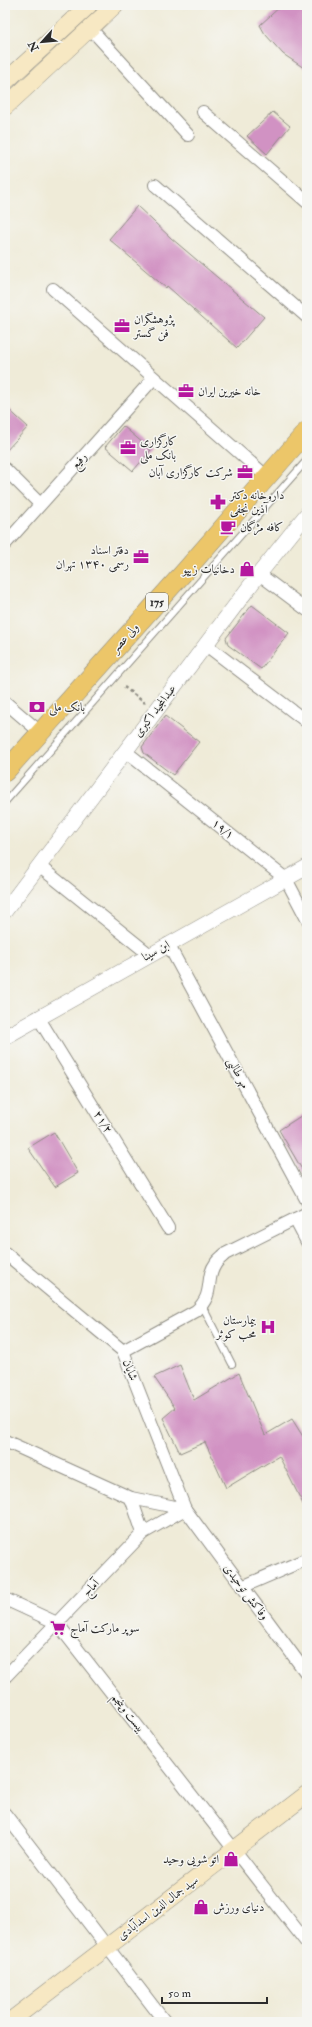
<svg xmlns="http://www.w3.org/2000/svg" width="312" height="2027" font-family="'IM FELL Double Pica',Amiri,serif">
<style>
.building{fill:#d192c3}
.lines{fill:none;stroke-linecap:round;stroke-linejoin:round}
.service-casing{stroke:#8d8b82;stroke-width:8}
.minor-casing{stroke:#8d8b82;stroke-width:14}
.tertiary-casing{stroke:#8d8b82;stroke-width:16}
.secondary-casing{stroke:#8d8b82;stroke-width:18}
.primary-casing{stroke:#8d8b82;stroke-width:20}
.path{stroke:#8d8b82;stroke-width:2.5;stroke-dasharray:3 3;stroke-linecap:butt}
.service{stroke:#fff;stroke-width:6}
.minor{stroke:#fff;stroke-width:12}
.tertiary{stroke:#fff;stroke-width:15}
.secondary{stroke:#f7e8c3;stroke-width:17}
.primary{stroke:#ecc669;stroke-width:19}
.labels{text-anchor:middle;dominant-baseline:central;stroke-width:3;stroke-linejoin:round;paint-order:stroke}
.shield{fill:#f6f6f2;stroke:#686867;stroke-width:1}
.shield-label{font-size:11px;font-weight:bold;fill:#2b2b2b}
.poi-label{font-size:12px;fill:#2b2b2b;stroke:#f6f6f2;text-anchor:start}
.street-label{font-size:12px;fill:#2b2b2b;stroke:#f6f6f2}
</style>
<rect width="100%" height="100%" fill="#f6f6f2"/>
<filter id="ink" filterUnits="userSpaceOnUse"><feTurbulence type="fractalNoise" baseFrequency=".025" numOctaves="2"/><feDisplacementMap in="SourceGraphic" scale="8" xChannelSelector="R" yChannelSelector="G"/><feConvolveMatrix kernelMatrix="1 2 1 2 8 2 1 2 1" color-interpolation-filters="sRGB"/></filter>
<filter id="wash" filterUnits="userSpaceOnUse"><feTurbulence type="fractalNoise" baseFrequency=".012" numOctaves="4" result="noise"/><feDisplacementMap in="SourceGraphic" scale="16" xChannelSelector="R" yChannelSelector="G"/><feGaussianBlur stdDeviation="0.9" result="paint"/><feColorMatrix in="noise" values="0 0 0 0 0 0 0 0 0 0 0 0 0 0 0 0 0 1.4 0 .05"/><feComposite in="paint" operator="in"/></filter>
<g filter="url(#wash)">
<rect width="100%" height="100%" fill="#efebd8"/>
<g id="blocks">
<!-- building -->
<g class="building">
<polygon points="282,5 302,5 307,10 307,70 283,54 265,34 260,25"/>
<polygon points="273,112 290,126 267,154 247,136"/>
<polygon points="137,206 171,238 264,317 237,348 167,286 166,288 109,239"/>
<polygon points="5,406 28,427 5,452"/>
<polygon points="123,426 151,450 133,471 105,447"/>
<polygon points="252,605 289,633 261,669 228,645 226,638"/>
<polygon points="165,716 199,742 173,775 144,753 142,747"/>
<polygon points="307,1112 307,1178 279,1130"/>
<polygon points="54,1132 78,1173 55,1187 28,1148"/>
<polygon points="180,1365 194,1400 239,1373 265,1435 292,1419 307,1443 307,1512 279,1456 226,1488 205,1442 180,1453 163,1418 175,1408 154,1377"/>
</g>
</g>
</g>
<g filter="url(#ink)">
<use href="#blocks" fill-opacity="0" stroke="#8d8b82" stroke-width="1"/>
<g class="lines">
<defs>
<g id="service">
<polyline points="5,802 307,460"/>
<polyline points="202,1305 232,1364"/>
</g>
<g id="minor">
<polyline points="90,28 188,135"/>
<polyline points="203,112 307,202"/>
<polyline points="155,185 307,317"/>
<polyline points="53,289 267,477"/>
<polyline points="5,469 40,504"/>
<polyline points="6,543 153,379"/>
<polyline points="259,574 307,610"/>
<polyline points="206,645 307,722"/>
<polyline points="5,702 40,732"/>
<polyline points="125,751 286,879 307,919"/>
<polyline points="39,866 150,955"/>
<polyline points="168,944 307,1201"/>
<polyline points="38,1017 168,1228"/>
<polyline points="295,1219 307,1242"/>
<polyline points="5,1253 123,1351 185,1509 307,1674"/>
<path d="M123,1351L196,1311C216,1293 204,1279 216,1263C218,1260 222,1257 225,1254L307,1213"/>
<polyline points="5,1441 131,1498 185,1509"/>
<polyline points="131,1498 143,1533"/>
<polyline points="242,1587 307,1559"/>
<polyline points="5,1599 57,1623 307,1943"/>
<polyline points="5,1677 143,1533 185,1509"/>
<polyline points="5,1814 165,2022"/>
</g>
<g id="tertiary">
<polyline points="5,911 259,574 307,514"/>
<polyline points="5,1037 307,867"/>
</g>
<g id="secondary">
<polyline points="5,82 89,5"/>
<polyline points="5,107 115,5"/>
<polyline points="9,2022 307,1794"/>
</g>
<polyline id="primary" points="5,772 186,570 307,431"/>
</defs>
<!-- service casing -->
<use href="#service" class="service-casing"/>
<!-- minor casing -->
<use href="#minor" class="minor-casing"/>
<!-- tertiary casing -->
<use href="#tertiary" class="tertiary-casing"/>
<!-- secondary casing -->
<use href="#secondary" class="secondary-casing"/>
<!-- primary casing -->
<use href="#primary" class="primary-casing"/>
<!-- path -->
<polyline class="path" points="124,687 145,703"/>
<!-- service -->
<use href="#service" class="service"/>
<!-- minor -->
<use href="#minor" class="minor"/>
<!-- tertiary -->
<use href="#tertiary" class="tertiary"/>
<!-- secondary -->
<use href="#secondary" class="secondary"/>
<!-- primary -->
<use href="#primary" class="primary"/>
</g>
</g>
<!-- icons -->
<defs>
<symbol id="office-bare" viewBox="-9 -9 18 18"><path d="M-6-3h4V-5.5h4V-3h4V5H-6ZM-1-4.5V-3h2v-1.5ZM-6 0V1H6V0Z" fill="#b5179e" stroke="#f6f6f2" stroke-width="2.5" paint-order="stroke"/></symbol>
<symbol id="pharmacy-bare" viewBox="-9 -9 18 18"><path d="M-2-6h4v4h4v4h-4v4h-4v-4h-4v-4h4Z" fill="#b5179e" stroke="#f6f6f2" stroke-width="2.5" paint-order="stroke"/></symbol>
<symbol id="cafe-bare" viewBox="-9 -9 18 18"><path d="M-5.5-4.5H6V0H3Q3 3.5 0 3.5H-2.5Q-5.5 3.5-5.5 0ZM3-3.2v2h1.7v-2ZM-6 4.5H4V6H-6Z" fill="#b5179e" stroke="#f6f6f2" stroke-width="2.5" paint-order="stroke"/></symbol>
<symbol id="shop-bare" viewBox="-9 -9 18 18"><path d="M-5-2.5h2.3a2.7 3.5 0 0 1 5.4 0H5L5.5 6h-11ZM-1.5-2.5h3a1.5 2.3 0 0 0-3 0Z" fill="#b5179e" stroke="#f6f6f2" stroke-width="2.5" paint-order="stroke"/></symbol>
<symbol id="bank-bare" viewBox="-9 -9 18 18"><path d="M-6-4H6V4H-6ZM0-2.3a2.3 2.3 0 1 0 0 4.6a2.3 2.3 0 1 0 0-4.6Z" fill="#b5179e" stroke="#f6f6f2" stroke-width="2.5" paint-order="stroke"/></symbol>
<symbol id="hospital-bare" viewBox="-9 -9 18 18"><path d="M-5-5h3v3.5h4V-5h3V5h-3V1.5h-4V5h-3Z" fill="#b5179e" stroke="#f6f6f2" stroke-width="2.5" paint-order="stroke"/></symbol>
<symbol id="supermarket-bare" viewBox="-9 -9 18 18"><path d="M-6-5.5h2.5l.6 2H6L4.5 2H-2.5L-4.4-4H-6ZM-1.5 3.2a1.3 1.3 0 1 0 .1 0ZM3 3.2a1.3 1.3 0 1 0 .1 0Z" fill="#b5179e" stroke="#f6f6f2" stroke-width="2.5" paint-order="stroke"/></symbol>
</defs>
<g fill-rule="evenodd">
<use href="#office-bare" x="111" y="315" width="22" height="22"/>
<use href="#office-bare" x="175" y="380" width="22" height="22"/>
<use href="#office-bare" x="117" y="437" width="22" height="22"/>
<use href="#office-bare" x="234" y="461" width="22" height="22"/>
<use href="#pharmacy-bare" x="207" y="491" width="22" height="22"/>
<use href="#cafe-bare" x="217" y="516" width="22" height="22"/>
<use href="#office-bare" x="130" y="546" width="22" height="22"/>
<use href="#shop-bare" x="236" y="558" width="22" height="22"/>
<use href="#bank-bare" x="26" y="696" width="22" height="22"/>
<use href="#hospital-bare" x="257" y="1316" width="22" height="22"/>
<use href="#supermarket-bare" x="47" y="1617" width="22" height="22"/>
<use href="#shop-bare" x="220" y="1848" width="22" height="22"/>
<use href="#shop-bare" x="190" y="1896" width="22" height="22"/>
</g>
<g class="labels">
<!-- shield labels -->
<rect class="shield" x="146" y="593" width="22" height="18" rx="3"/>
<g class="shield-label">
<text x="157" y="602">175</text>
</g>
<!-- poi labels -->
<g class="poi-label">
<text x="134" y="319">پژوهشگران<tspan x="134" dy="14">فن گستر</tspan></text>
<text x="198" y="391">خانه خیرین ایران</text>
<text x="140" y="441">کارگزاری<tspan x="140" dy="14">بانک ملی</tspan></text>
<text x="233" y="472" text-anchor="end">شرکت کارگزاری آبان</text>
<text x="230" y="495">داروخانه دکتر<tspan x="230" dy="14">آذین نجفی</tspan></text>
<text x="240" y="527">کافه مژگان</text>
<text x="129" y="550" text-anchor="end">دفتر اسناد<tspan x="129" dy="14">رسمی ۱۳۴۰ تهران</tspan></text>
<text x="235" y="569" text-anchor="end">دخانیات زیپو</text>
<text x="49" y="707">بانک ملی</text>
<text x="256" y="1320" text-anchor="end">بیمارستان<tspan x="256" dy="14">محب کوثر</tspan></text>
<text x="70" y="1628">سوپر مارکت آماج</text>
<text x="219" y="1859" text-anchor="end">اتو شویی وحید</text>
<text x="213" y="1907">دنیای ورزش</text>
</g>
<!-- street labels -->
<g class="street-label">
<text transform="translate(79 461) rotate(-48)">رفیع</text>
<text transform="translate(125 638) rotate(-48)">ولی عصر</text>
<text transform="translate(155 711) rotate(-53)">عبدالمجید اکبری</text>
<text transform="translate(223 829) rotate(38)">۱۹/۱</text>
<text transform="translate(156 951) rotate(-29)">ابن سینا</text>
<text transform="translate(238 1073) rotate(62)">مهر طالبی</text>
<text transform="translate(103 1122) rotate(58)">۲۱/۲</text>
<text transform="translate(130 1370) rotate(68)">شایان</text>
<text transform="translate(91 1588) rotate(-46)">آماج</text>
<text transform="translate(246 1592) rotate(53)">وفاکش توحیدی</text>
<text transform="translate(128 1713) rotate(52)">بیست وپنجم</text>
<text transform="translate(158 1908) rotate(-37)">سید جمال الدین اسدآبادی</text>
</g>
</g>
<!-- margin -->
<rect width="312" height="2027" fill="none" stroke="#f6f6f2" stroke-width="20"/>
<!-- north arrow -->
<g transform="translate(42 42) rotate(243)" stroke="#f6f6f2" stroke-width="3" paint-order="stroke">
<path d="M0-3L7 15L0 10L-7 15Z" fill="#2b2b2b"/>
<text y="-6" font-size="11" font-weight="bold" text-anchor="middle" fill="#2b2b2b">N</text>
</g>
<!-- scale -->
<path d="M162 1997v6h105v-6" fill="none" stroke="#2b2b2b" stroke-width="2"/>
<text x="168" y="1997" font-size="12" fill="#2b2b2b" stroke="#f6f6f2" stroke-width="3" paint-order="stroke">50 m</text>
</svg>
